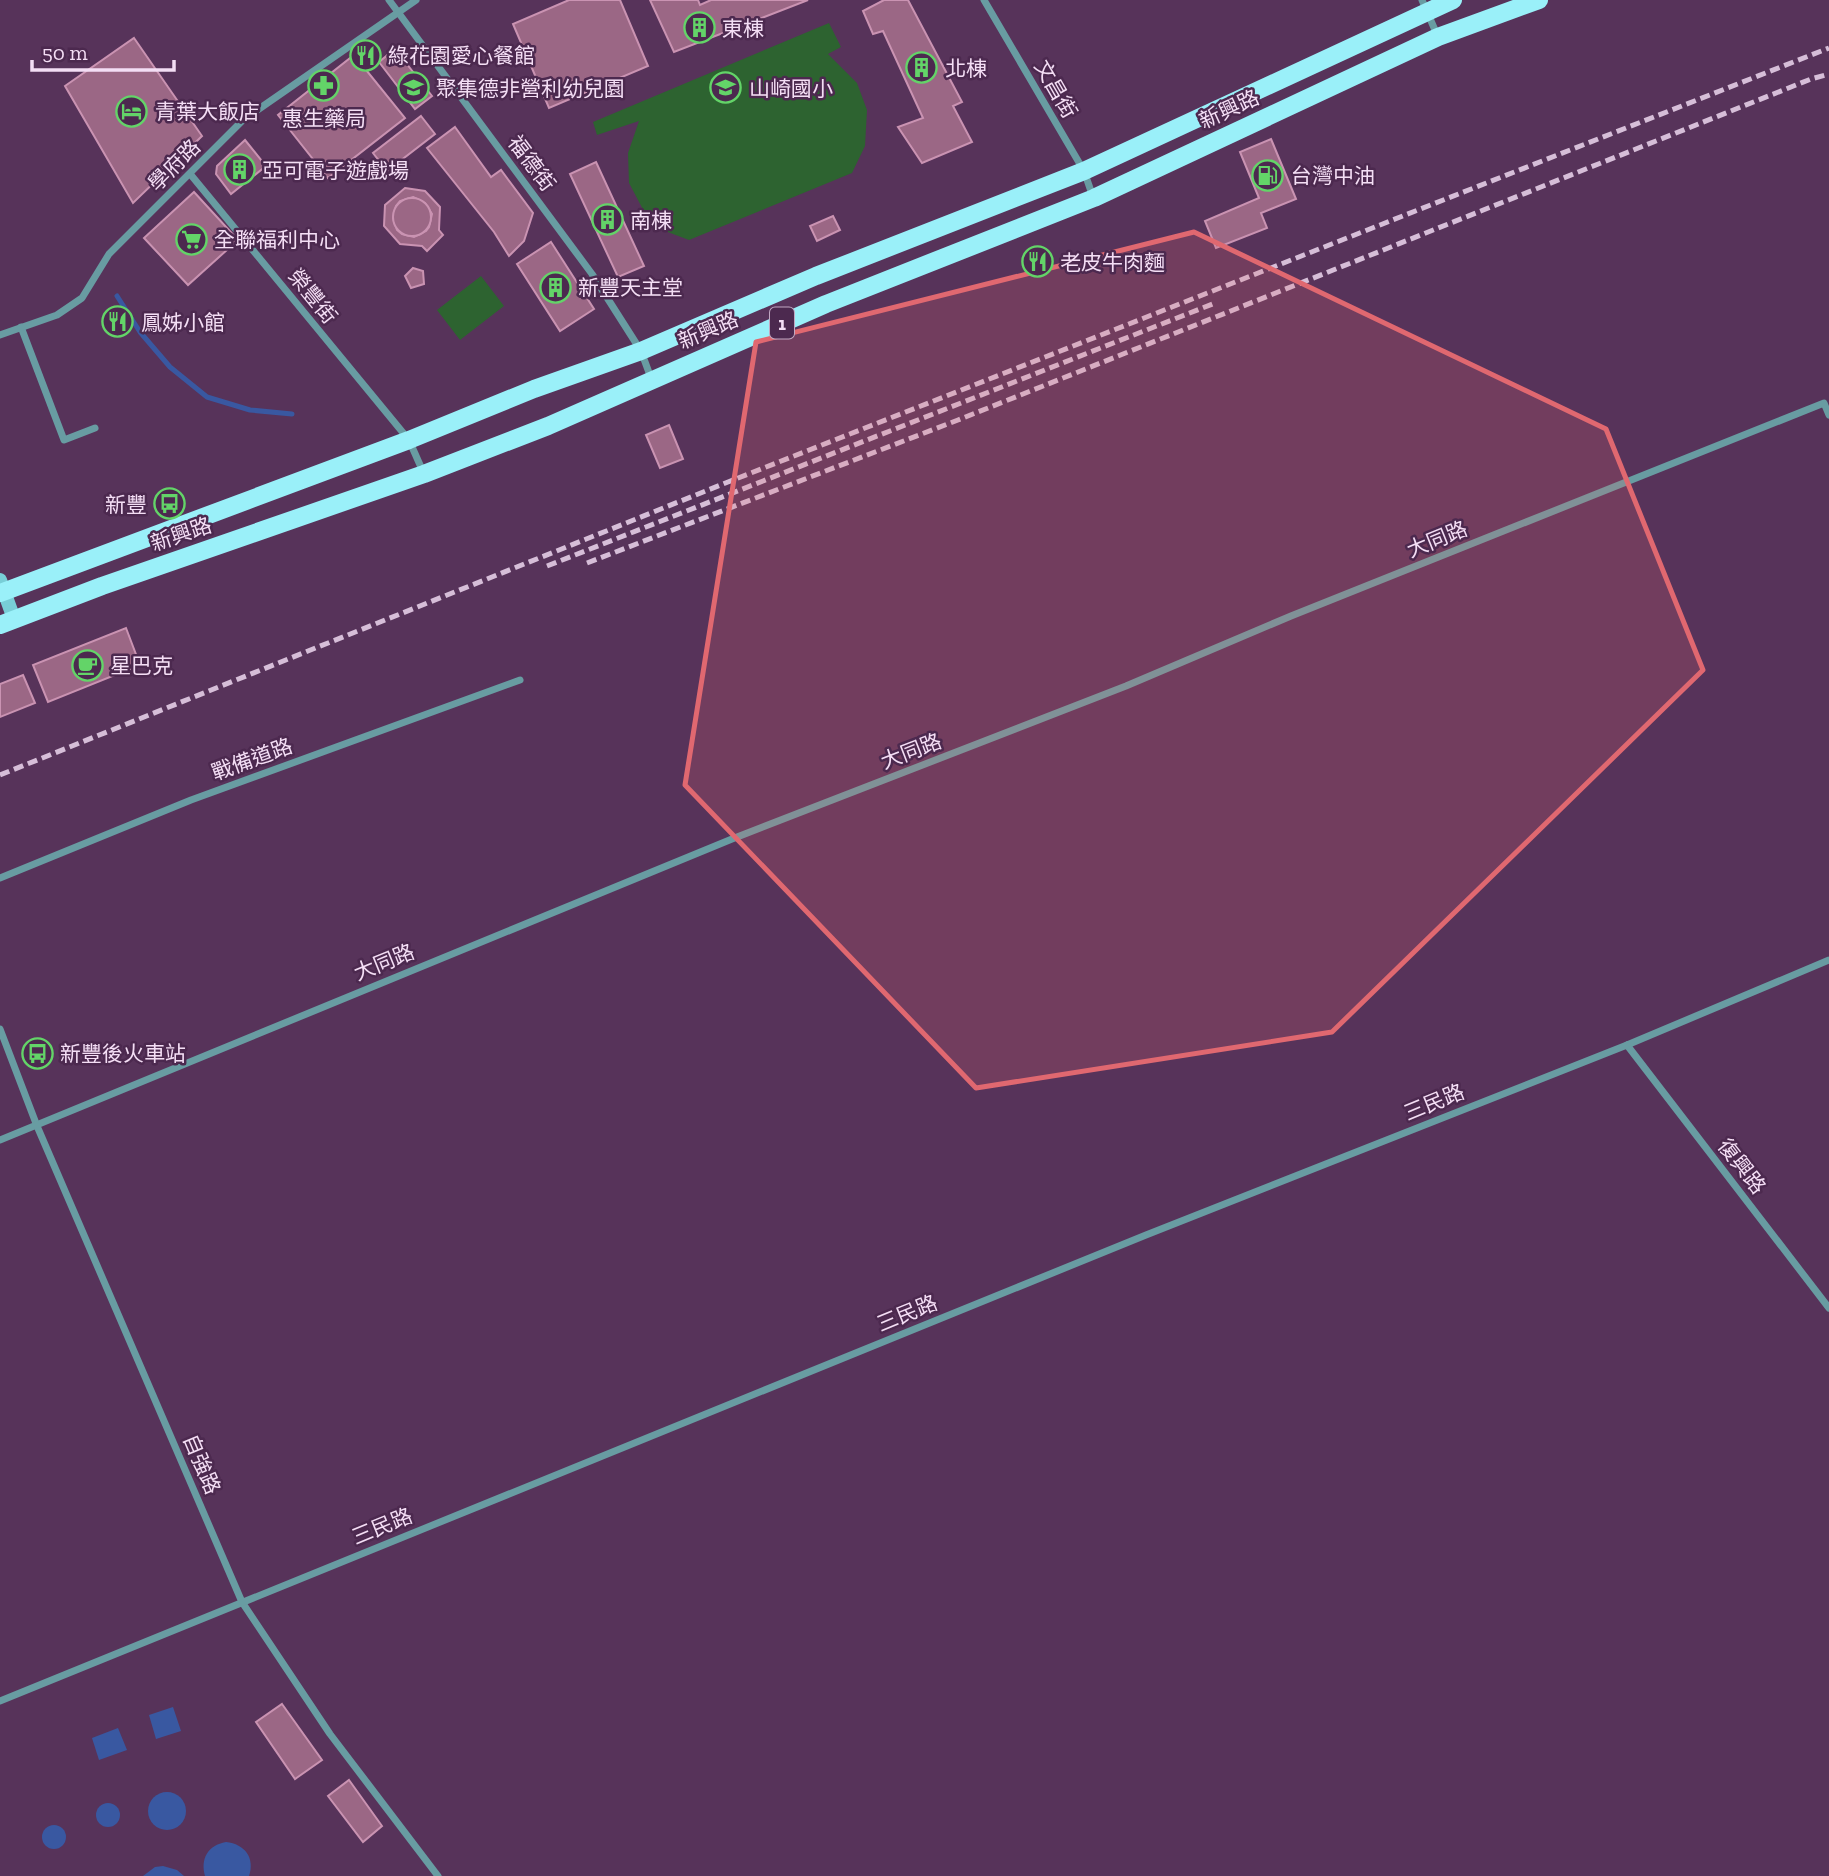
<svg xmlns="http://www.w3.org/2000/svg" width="1829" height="1876" font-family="'Zilla Slab','Noto Sans TC',serif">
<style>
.park{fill:#2d6330}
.water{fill:#3958a1}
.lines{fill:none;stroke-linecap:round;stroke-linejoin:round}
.stream{stroke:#3958a1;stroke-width:5}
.building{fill:#9b6785;stroke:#ca93b2;stroke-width:2;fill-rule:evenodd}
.street{stroke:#689ca2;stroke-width:7}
.secondary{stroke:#78ced7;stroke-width:14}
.primary{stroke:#9af0f9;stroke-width:18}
.rail{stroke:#d6bed8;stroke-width:5;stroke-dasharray:10 5;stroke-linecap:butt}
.marked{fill:#e06870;fill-opacity:0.2;stroke:#e06870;stroke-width:5;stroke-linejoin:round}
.labels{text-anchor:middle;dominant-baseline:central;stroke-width:5;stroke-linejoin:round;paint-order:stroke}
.shield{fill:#4c294f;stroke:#c2a8c3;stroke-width:2}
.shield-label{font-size:19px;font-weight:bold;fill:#f4def5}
.poi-label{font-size:21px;fill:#f4def5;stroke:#4c294f;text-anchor:start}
.street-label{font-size:21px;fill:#f4def5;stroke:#4c294f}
</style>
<rect width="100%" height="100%" fill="#57335a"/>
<!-- park -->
<g class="park">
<polygon points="829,23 841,47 828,54 857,83 867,110 865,146 852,173 689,240 665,231 647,217 629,183 628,153 639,121 597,135 593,122"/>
<polygon points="481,276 504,306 460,340 437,310"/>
</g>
<!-- water -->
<g class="water">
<polygon points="173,1707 181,1731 156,1739 149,1715"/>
<polygon points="118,1728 127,1750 99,1760 92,1738"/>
<circle cx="167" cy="1811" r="19"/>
<circle cx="108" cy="1815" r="12"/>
<circle cx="54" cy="1837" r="12"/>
<path d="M226,1842C245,1844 255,1858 249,1876H205C200,1859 208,1845 226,1842Z"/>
<polygon points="163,1866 177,1870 184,1876 143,1876 155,1867"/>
</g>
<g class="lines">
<!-- stream -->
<polyline class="stream" points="117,296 140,332 170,367 207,397 250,410 292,414"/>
</g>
<!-- building -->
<g class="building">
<polygon points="569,0 620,0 648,66 549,108 513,24"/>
<polygon points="650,0 698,0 700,5 711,0 808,0 674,52"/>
<polygon points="884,0 908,0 962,102 953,106 972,142 922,163 898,127 923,118 883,31 873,34 863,11"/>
<polygon points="134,38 202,136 133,203 65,86"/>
<polygon points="395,49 432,96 415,109 379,62"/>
<polygon points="354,55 405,118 328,178 278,115"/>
<polygon points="421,116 435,134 387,171 373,153"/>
<polygon points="455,127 491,177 501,170 533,213 524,241 509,256 494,232 427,148"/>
<polygon points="1271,139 1296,199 1261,213 1267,228 1216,248 1205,221 1259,198 1240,152"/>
<polygon points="245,140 266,166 231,194 216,174 217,166"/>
<polygon points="596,162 644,266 618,277 570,174"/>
<path d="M405,188L425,191L440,207L439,230L443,235L427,251L422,246L400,244L384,226L385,205ZM413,197L425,203L432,214L429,227L426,231L414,237L402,234L397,230L393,218L396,206L400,201Z"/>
<polygon points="194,192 238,240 188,285 144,238"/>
<circle cx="412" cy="217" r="19"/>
<polygon points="833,216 840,230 817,241 810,226"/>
<polygon points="551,242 594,309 560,331 517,264"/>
<polygon points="413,268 423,271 424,284 411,288 405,276"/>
<polygon points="669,425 683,459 660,468 646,435"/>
<polygon points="126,628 140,665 48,702 33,665"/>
<polygon points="23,675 35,703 0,717 0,684"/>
<polygon points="282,1704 322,1760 295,1779 256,1722"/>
<polygon points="349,1780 382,1826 363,1842 328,1796"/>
</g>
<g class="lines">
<!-- street -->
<g class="street">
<polyline points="389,0 592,274 641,351 651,378"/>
<polyline points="984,0 1084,171 1093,197"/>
<polyline points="1422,0 1438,37"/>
<polyline points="191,175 409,440 424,474"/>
<polyline points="21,327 64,440 95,428"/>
<polyline points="0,335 57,315 82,298 109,254 243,120 416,0"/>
<polyline points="0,878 191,800 520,680"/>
<polyline points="0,1029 37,1126 242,1602 330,1734 438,1876"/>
<polyline points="1627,1045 1829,1308"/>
<polyline points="0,1140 732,839 1126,686 1291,616 1824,403 1829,415"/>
<polyline points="0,1701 1146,1235 1627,1045 1829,960"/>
</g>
<!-- secondary -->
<polyline class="secondary" points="0,580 14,619"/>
<!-- primary -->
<g class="primary">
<polyline points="0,593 409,440 534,389 641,351 816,276 1084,171 1453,0"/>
<polyline points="0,625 102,586 424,474 548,426 826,304 1094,198 1438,37 1539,0"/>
</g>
<!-- rail -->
<g class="rail">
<polyline points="587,563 958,420 1811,79 1829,74"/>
<polyline points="547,566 1215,303"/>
<polyline points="0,775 728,482 1829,48"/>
</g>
</g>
<!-- marked area -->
<path class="marked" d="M1194,232L1606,429L1703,670L1332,1032L976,1088L685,785L756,342Z"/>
<!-- icons -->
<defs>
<symbol id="building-ring" viewBox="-11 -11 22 22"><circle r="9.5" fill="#4c294f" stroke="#63d468" stroke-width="1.5"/><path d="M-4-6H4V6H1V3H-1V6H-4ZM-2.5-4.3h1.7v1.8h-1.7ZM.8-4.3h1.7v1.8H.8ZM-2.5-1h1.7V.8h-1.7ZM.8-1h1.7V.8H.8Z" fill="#63d468"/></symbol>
<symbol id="restaurant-ring" viewBox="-11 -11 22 22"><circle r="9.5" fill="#4c294f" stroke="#63d468" stroke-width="1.5"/><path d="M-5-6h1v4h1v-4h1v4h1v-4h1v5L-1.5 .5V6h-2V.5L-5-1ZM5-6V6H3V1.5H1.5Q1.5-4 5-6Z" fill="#63d468"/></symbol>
<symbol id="pharmacy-ring" viewBox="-11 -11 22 22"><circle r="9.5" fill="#4c294f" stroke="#63d468" stroke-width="1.5"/><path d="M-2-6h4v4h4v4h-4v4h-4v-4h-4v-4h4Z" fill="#63d468"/></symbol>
<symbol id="school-ring" viewBox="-11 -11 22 22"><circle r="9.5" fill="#4c294f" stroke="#63d468" stroke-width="1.5"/><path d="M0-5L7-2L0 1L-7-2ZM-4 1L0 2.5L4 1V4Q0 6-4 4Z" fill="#63d468"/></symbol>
<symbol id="hotel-ring" viewBox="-11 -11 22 22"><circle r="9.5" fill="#4c294f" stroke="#63d468" stroke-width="1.5"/><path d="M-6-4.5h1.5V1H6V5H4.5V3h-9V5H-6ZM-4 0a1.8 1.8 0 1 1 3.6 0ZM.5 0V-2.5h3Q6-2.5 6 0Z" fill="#63d468"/></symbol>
<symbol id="fuel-ring" viewBox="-11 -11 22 22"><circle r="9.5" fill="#4c294f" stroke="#63d468" stroke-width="1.5"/><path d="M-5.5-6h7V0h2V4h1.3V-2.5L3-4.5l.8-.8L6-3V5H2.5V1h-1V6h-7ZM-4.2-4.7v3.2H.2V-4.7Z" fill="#63d468"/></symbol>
<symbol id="supermarket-ring" viewBox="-11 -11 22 22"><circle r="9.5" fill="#4c294f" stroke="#63d468" stroke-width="1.5"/><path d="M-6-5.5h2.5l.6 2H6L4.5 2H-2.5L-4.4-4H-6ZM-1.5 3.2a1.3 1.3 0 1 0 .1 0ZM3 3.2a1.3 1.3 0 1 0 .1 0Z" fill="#63d468"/></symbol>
<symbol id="bus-ring" viewBox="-11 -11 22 22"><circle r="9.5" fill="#4c294f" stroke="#63d468" stroke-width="1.5"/><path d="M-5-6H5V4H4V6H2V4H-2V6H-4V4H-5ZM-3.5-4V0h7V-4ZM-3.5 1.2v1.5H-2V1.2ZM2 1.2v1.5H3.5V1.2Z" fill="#63d468"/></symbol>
<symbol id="cafe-ring" viewBox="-11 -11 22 22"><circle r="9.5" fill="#4c294f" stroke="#63d468" stroke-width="1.5"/><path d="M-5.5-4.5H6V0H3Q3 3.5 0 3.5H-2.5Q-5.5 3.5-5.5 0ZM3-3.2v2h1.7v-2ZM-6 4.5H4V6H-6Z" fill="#63d468"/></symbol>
</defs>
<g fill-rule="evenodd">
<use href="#building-ring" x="682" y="10" width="35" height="35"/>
<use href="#restaurant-ring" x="348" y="38" width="35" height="35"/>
<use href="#building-ring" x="904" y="50" width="35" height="35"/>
<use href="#pharmacy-ring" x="306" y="68" width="35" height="35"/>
<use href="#school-ring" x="396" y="70" width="35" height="35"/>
<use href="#school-ring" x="708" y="70" width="35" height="35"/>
<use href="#hotel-ring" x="114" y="94" width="35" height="35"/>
<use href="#building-ring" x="222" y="152" width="35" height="35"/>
<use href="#fuel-ring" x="1250" y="158" width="35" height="35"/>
<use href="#building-ring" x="590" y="202" width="35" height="35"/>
<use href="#supermarket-ring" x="174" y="222" width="35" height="35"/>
<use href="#restaurant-ring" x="1020" y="244" width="35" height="35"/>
<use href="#building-ring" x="538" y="270" width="35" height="35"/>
<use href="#restaurant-ring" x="100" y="304" width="35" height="35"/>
<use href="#bus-ring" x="152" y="486" width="35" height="35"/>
<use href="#cafe-ring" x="70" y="648" width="35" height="35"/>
<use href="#bus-ring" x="20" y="1036" width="35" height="35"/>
</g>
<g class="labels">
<!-- shield labels -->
<rect class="shield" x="770" y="307.5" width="24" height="31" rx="5"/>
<g class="shield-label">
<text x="782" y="323">1</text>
</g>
<!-- poi labels -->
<g class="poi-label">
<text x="722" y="28">東棟</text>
<text x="388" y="55">綠花園愛心餐館</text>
<text x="945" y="68">北棟</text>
<text x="436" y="88">聚集德非營利幼兒園</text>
<text x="749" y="88">山崎國小</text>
<text x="155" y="111">青葉大飯店</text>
<text x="324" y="118" text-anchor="middle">惠生藥局</text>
<text x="262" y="170">亞可電子遊戲場</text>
<text x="1291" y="175">台灣中油</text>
<text x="630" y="220">南棟</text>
<text x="214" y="239">全聯福利中心</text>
<text x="1060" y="262">老皮牛肉麵</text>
<text x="578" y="287">新豐天主堂</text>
<text x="141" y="322">鳳姊小館</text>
<text x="147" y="504" text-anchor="end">新豐</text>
<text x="110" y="665">星巴克</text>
<text x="60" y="1053">新豐後火車站</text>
</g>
<!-- street labels -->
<g class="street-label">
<text transform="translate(1056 89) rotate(60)">文昌街</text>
<text transform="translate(1229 109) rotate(-25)">新興路</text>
<text transform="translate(532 163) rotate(53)">福德街</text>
<text transform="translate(174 165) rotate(-45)">學府路</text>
<text transform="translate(313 296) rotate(51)">榮豐街</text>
<text transform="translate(708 330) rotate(-23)">新興路</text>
<text transform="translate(181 534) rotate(-19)">新興路</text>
<text transform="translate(1437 539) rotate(-22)">大同路</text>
<text transform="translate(911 751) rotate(-21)">大同路</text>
<text transform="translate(252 759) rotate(-20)">戰備道路</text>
<text transform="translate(384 962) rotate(-22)">大同路</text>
<text transform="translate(1434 1102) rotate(-22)">三民路</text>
<text transform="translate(1742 1166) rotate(52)">復興路</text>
<text transform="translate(907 1313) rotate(-22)">三民路</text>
<text transform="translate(202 1464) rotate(67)">自強路</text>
<text transform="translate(382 1526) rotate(-22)">三民路</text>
</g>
</g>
<!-- scale -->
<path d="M32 60v10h142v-10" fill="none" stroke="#f4def5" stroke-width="3.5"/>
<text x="42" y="60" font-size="21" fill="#f4def5" stroke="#4c294f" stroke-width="5" paint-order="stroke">50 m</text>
</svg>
